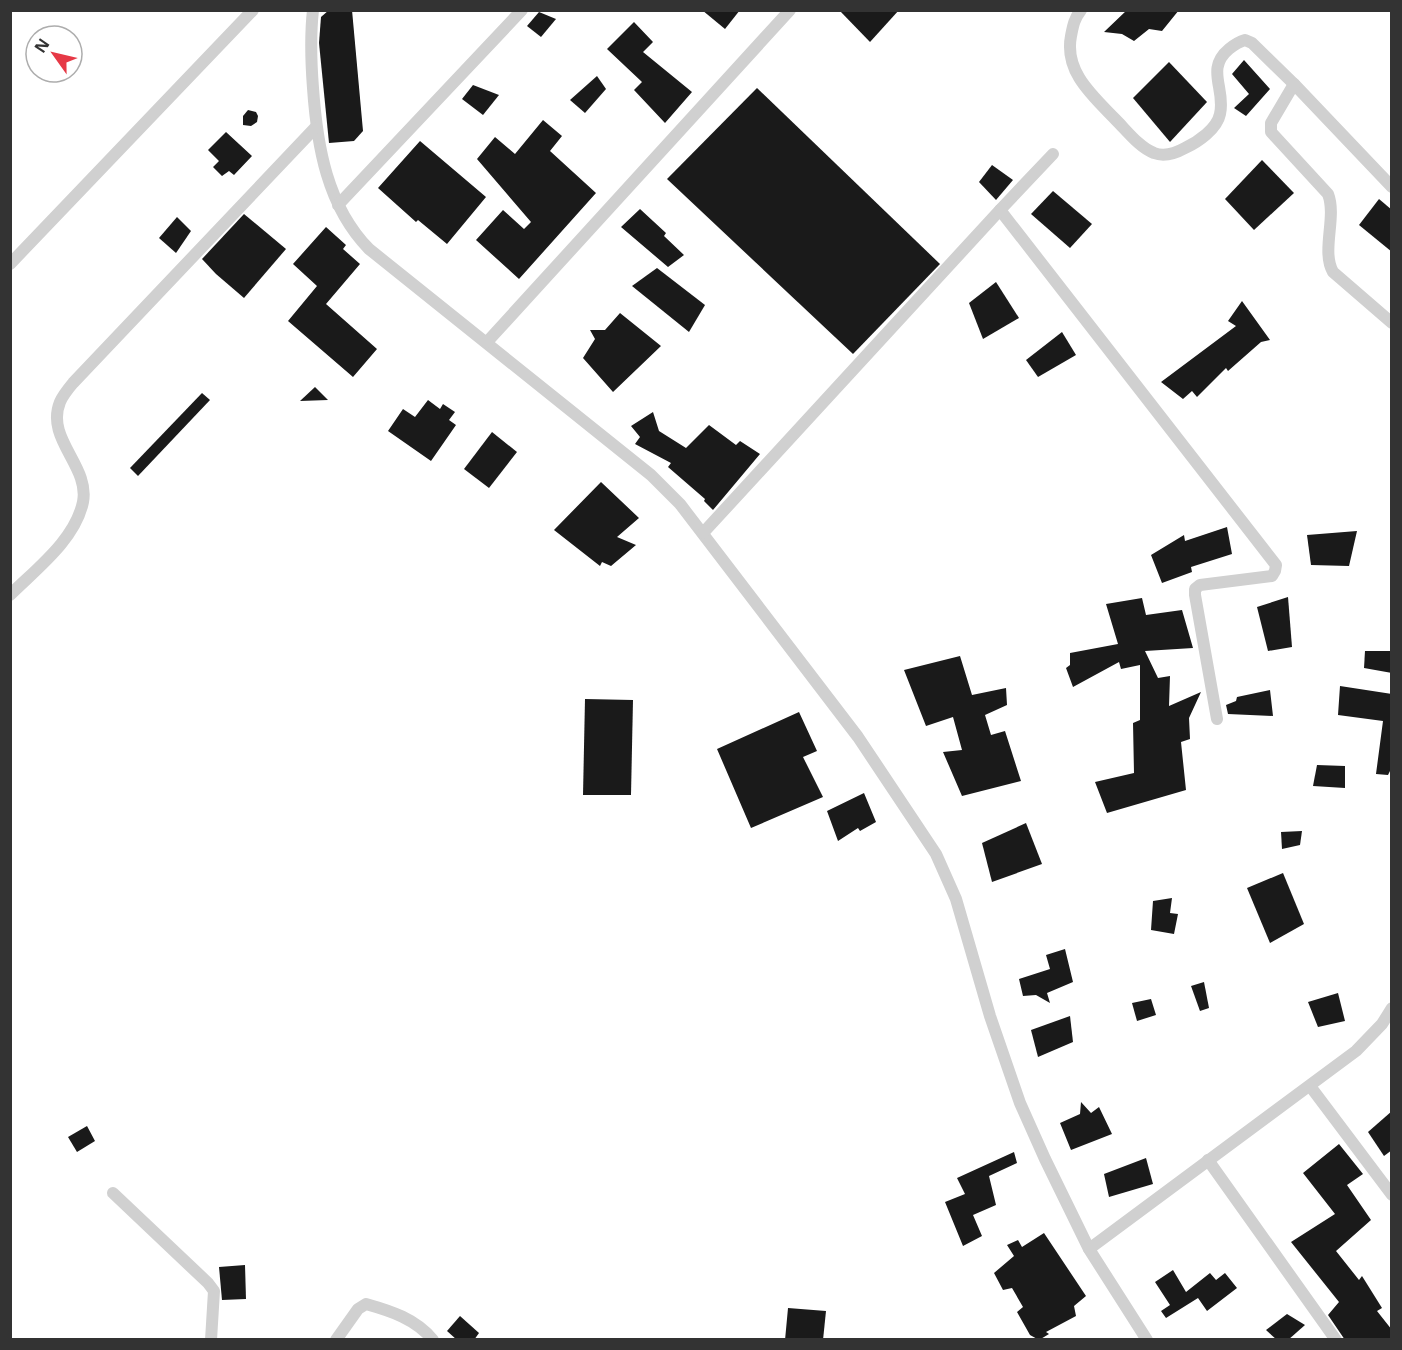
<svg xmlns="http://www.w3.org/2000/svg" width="1402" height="1350" font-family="'Noto Sans',sans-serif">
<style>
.building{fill:#1a1a1a}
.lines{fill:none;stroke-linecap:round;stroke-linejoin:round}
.minor{stroke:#d0d0d0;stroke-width:12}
</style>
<rect width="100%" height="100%" fill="#fff"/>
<!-- building -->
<g class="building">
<polygon points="329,10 352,10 363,131 354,141 329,143 319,43 321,17"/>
<polygon points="702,10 740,10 725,29"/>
<polygon points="839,10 899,10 870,42"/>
<polygon points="1127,10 1179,10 1162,31 1149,29 1134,41 1122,34 1104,32"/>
<polygon points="539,12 556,19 541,37 527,26"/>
<polygon points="634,22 653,42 643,52 692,92 665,123 634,90 642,82 607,49"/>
<polygon points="1244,60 1270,89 1246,116 1234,108 1249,94 1232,74"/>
<polygon points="1169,62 1207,102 1170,142 1133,98"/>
<polygon points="597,76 606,89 585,113 570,100"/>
<polygon points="473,85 499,95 483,115 462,99"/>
<polygon points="757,88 940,264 853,354 667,179"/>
<polygon points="248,110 256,112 258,116 257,122 251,126 243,125 243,116"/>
<polygon points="543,120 562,136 550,151 596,193 519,279 476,240 503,210 524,229 531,222 477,159 495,137 515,154"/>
<polygon points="226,132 252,156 234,175 229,171 222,176 213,167 219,161 208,150"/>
<polygon points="420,141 486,197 447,244 418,220 416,222 378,188"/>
<polygon points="1262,160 1294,193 1254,230 1225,199"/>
<polygon points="992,165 1013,180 996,200 979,182"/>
<polygon points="1053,191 1092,224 1070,248 1031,214"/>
<polygon points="1379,199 1392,210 1392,252 1359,225"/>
<polygon points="640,209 666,233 664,236 684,255 668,267 621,227"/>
<polygon points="244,214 286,249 244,298 216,274 202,259"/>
<polygon points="177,217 191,231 176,253 159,238"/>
<polygon points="326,227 346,245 343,249 360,264 326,304 377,349 353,377 288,321 317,286 293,264"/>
<polygon points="657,268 705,305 689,332 632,286"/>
<polygon points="996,282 1019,318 983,339 969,303"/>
<polygon points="1242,301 1270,340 1261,342 1228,371 1226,368 1197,397 1192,391 1183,399 1161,382 1236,326 1228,321"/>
<polygon points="620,313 661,346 613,392 583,358 595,339 590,330 605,330"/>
<polygon points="1062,332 1076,355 1038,377 1026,360"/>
<polygon points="315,387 328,400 300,401"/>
<polygon points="202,393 210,400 138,476 130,468"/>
<polygon points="428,400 440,409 443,404 455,412 449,420 456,425 431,461 388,431 403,409 415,417"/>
<polygon points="653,412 659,431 686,448 709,425 736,445 740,441 760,454 713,510 704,501 705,499 668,467 671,463 635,444 640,437 631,426"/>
<polygon points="492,432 517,452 489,488 464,469"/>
<polygon points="601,482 639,518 617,537 636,545 611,566 602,562 600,566 554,530"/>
<polygon points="1227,527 1232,554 1191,567 1192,572 1162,583 1151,555 1184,535 1185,541"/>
<polygon points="1357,531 1349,566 1311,565 1307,535"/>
<polygon points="1288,597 1292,647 1268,651 1257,607"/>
<polygon points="1142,598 1146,615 1182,610 1193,648 1145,651 1158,678 1170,676 1169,706 1201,692 1189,718 1190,739 1181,742 1186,790 1107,813 1095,782 1134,773 1133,723 1140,720 1140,665 1121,669 1119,662 1073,687 1066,668 1070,665 1070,653 1118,644 1106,604"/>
<polygon points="1365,651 1392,651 1392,673 1364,668"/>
<polygon points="960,656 972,695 1006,688 1007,705 985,715 991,735 1005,731 1021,781 962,796 943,752 962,750 953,717 926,726 904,670"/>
<polygon points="1340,686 1392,694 1392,767 1388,775 1376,774 1383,721 1338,715"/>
<polygon points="1270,690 1273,716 1228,714 1226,705 1236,701 1237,697"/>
<polygon points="585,699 633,700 631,795 583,795"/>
<polygon points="799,712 817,751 803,757 823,797 751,828 717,749"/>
<polygon points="1317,765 1345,766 1345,788 1313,786"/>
<polygon points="864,793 876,822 860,831 858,828 838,841 827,811"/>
<polygon points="1026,823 1042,864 992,882 982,843"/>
<polygon points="1302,831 1300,845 1282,849 1281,832"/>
<polygon points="1283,873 1304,924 1270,943 1247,888"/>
<polygon points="1172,898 1170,913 1178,914 1174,934 1151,930 1153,901"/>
<polygon points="1065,949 1073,982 1047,993 1050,1003 1036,995 1023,996 1019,979 1050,969 1046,955"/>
<polygon points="1204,982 1209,1008 1200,1011 1191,986"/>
<polygon points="1338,993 1345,1021 1318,1027 1308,1002"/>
<polygon points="1151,999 1156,1015 1137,1021 1132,1003"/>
<polygon points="1070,1016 1073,1042 1038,1057 1031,1030"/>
<polygon points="1081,1102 1091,1113 1099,1107 1112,1134 1071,1150 1060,1123 1080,1114"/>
<polygon points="1392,1111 1392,1150 1384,1156 1368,1132"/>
<polygon points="87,1126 95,1141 77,1152 68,1137"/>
<polygon points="1339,1144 1363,1174 1347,1185 1371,1220 1336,1251 1359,1280 1362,1276 1382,1308 1377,1311 1392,1330 1392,1340 1345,1340 1328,1315 1339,1302 1291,1242 1335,1214 1303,1173"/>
<polygon points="1014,1152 1017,1163 989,1176 996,1205 973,1215 982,1236 963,1246 945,1202 965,1194 957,1178"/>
<polygon points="1146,1158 1153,1184 1109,1197 1104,1174"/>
<polygon points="1044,1233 1086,1296 1074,1306 1076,1316 1046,1332 1049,1334 1039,1340 1030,1335 1017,1312 1023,1307 1012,1288 1003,1290 994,1273 1014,1256 1007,1245 1018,1240 1022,1247"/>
<polygon points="245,1265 246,1299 222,1300 219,1267"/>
<polygon points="1173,1270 1186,1292 1210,1273 1216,1280 1225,1273 1237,1288 1207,1311 1198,1298 1166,1318 1161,1311 1170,1305 1155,1282"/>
<polygon points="788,1308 826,1311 823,1340 785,1340"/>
<polygon points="1287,1314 1305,1325 1288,1340 1277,1340 1266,1330"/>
<polygon points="460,1316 479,1333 474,1340 457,1340 447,1331"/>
</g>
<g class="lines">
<!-- minor -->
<g class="minor">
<path d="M313,10C310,37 311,62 313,88C317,146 327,206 369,249L651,475L680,504L858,737L936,854L956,899L990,1016L1020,1103L1045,1159L1089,1249L1147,1340"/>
<path d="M1081,10C1074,19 1073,26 1071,36C1064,72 1093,96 1116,120C1127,131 1140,148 1154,153C1164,157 1176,153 1185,148C1198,142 1217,129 1220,114C1226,89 1205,69 1229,49C1234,45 1238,42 1245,40L1252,43L1294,84L1392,187"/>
<path d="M1294,84L1271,123V132L1328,194C1337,217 1321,251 1333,272L1392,323"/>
<polyline points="338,205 522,10"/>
<polyline points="1000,210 1276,565 1275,571 1272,576 1200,585 1195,589 1195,595 1217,719"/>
<polyline points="10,264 253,10"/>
<polyline points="487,342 790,10"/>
<polyline points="703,533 1000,210 1053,154"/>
<path d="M10,595C36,569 75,540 83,502C90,466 45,439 60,402C63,395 68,389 73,383L315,128"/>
<polyline points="1310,1086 1392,1195"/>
<polyline points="1208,1160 1336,1340"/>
<polyline points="113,1193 208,1283 214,1291 211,1340"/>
<polyline points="1089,1249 1356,1051 1382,1024 1392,1008"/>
<path d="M336,1340L358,1309L366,1304C391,1311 416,1319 433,1340"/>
</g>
</g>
<!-- border -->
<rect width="1402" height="1350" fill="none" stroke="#333333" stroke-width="24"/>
<!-- north arrow -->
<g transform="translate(54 54) rotate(304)"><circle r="28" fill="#ffffff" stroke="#adadad" stroke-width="1.5"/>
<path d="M0-4.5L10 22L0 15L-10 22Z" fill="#e63946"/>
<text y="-9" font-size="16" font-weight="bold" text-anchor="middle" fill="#333333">N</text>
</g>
</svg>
